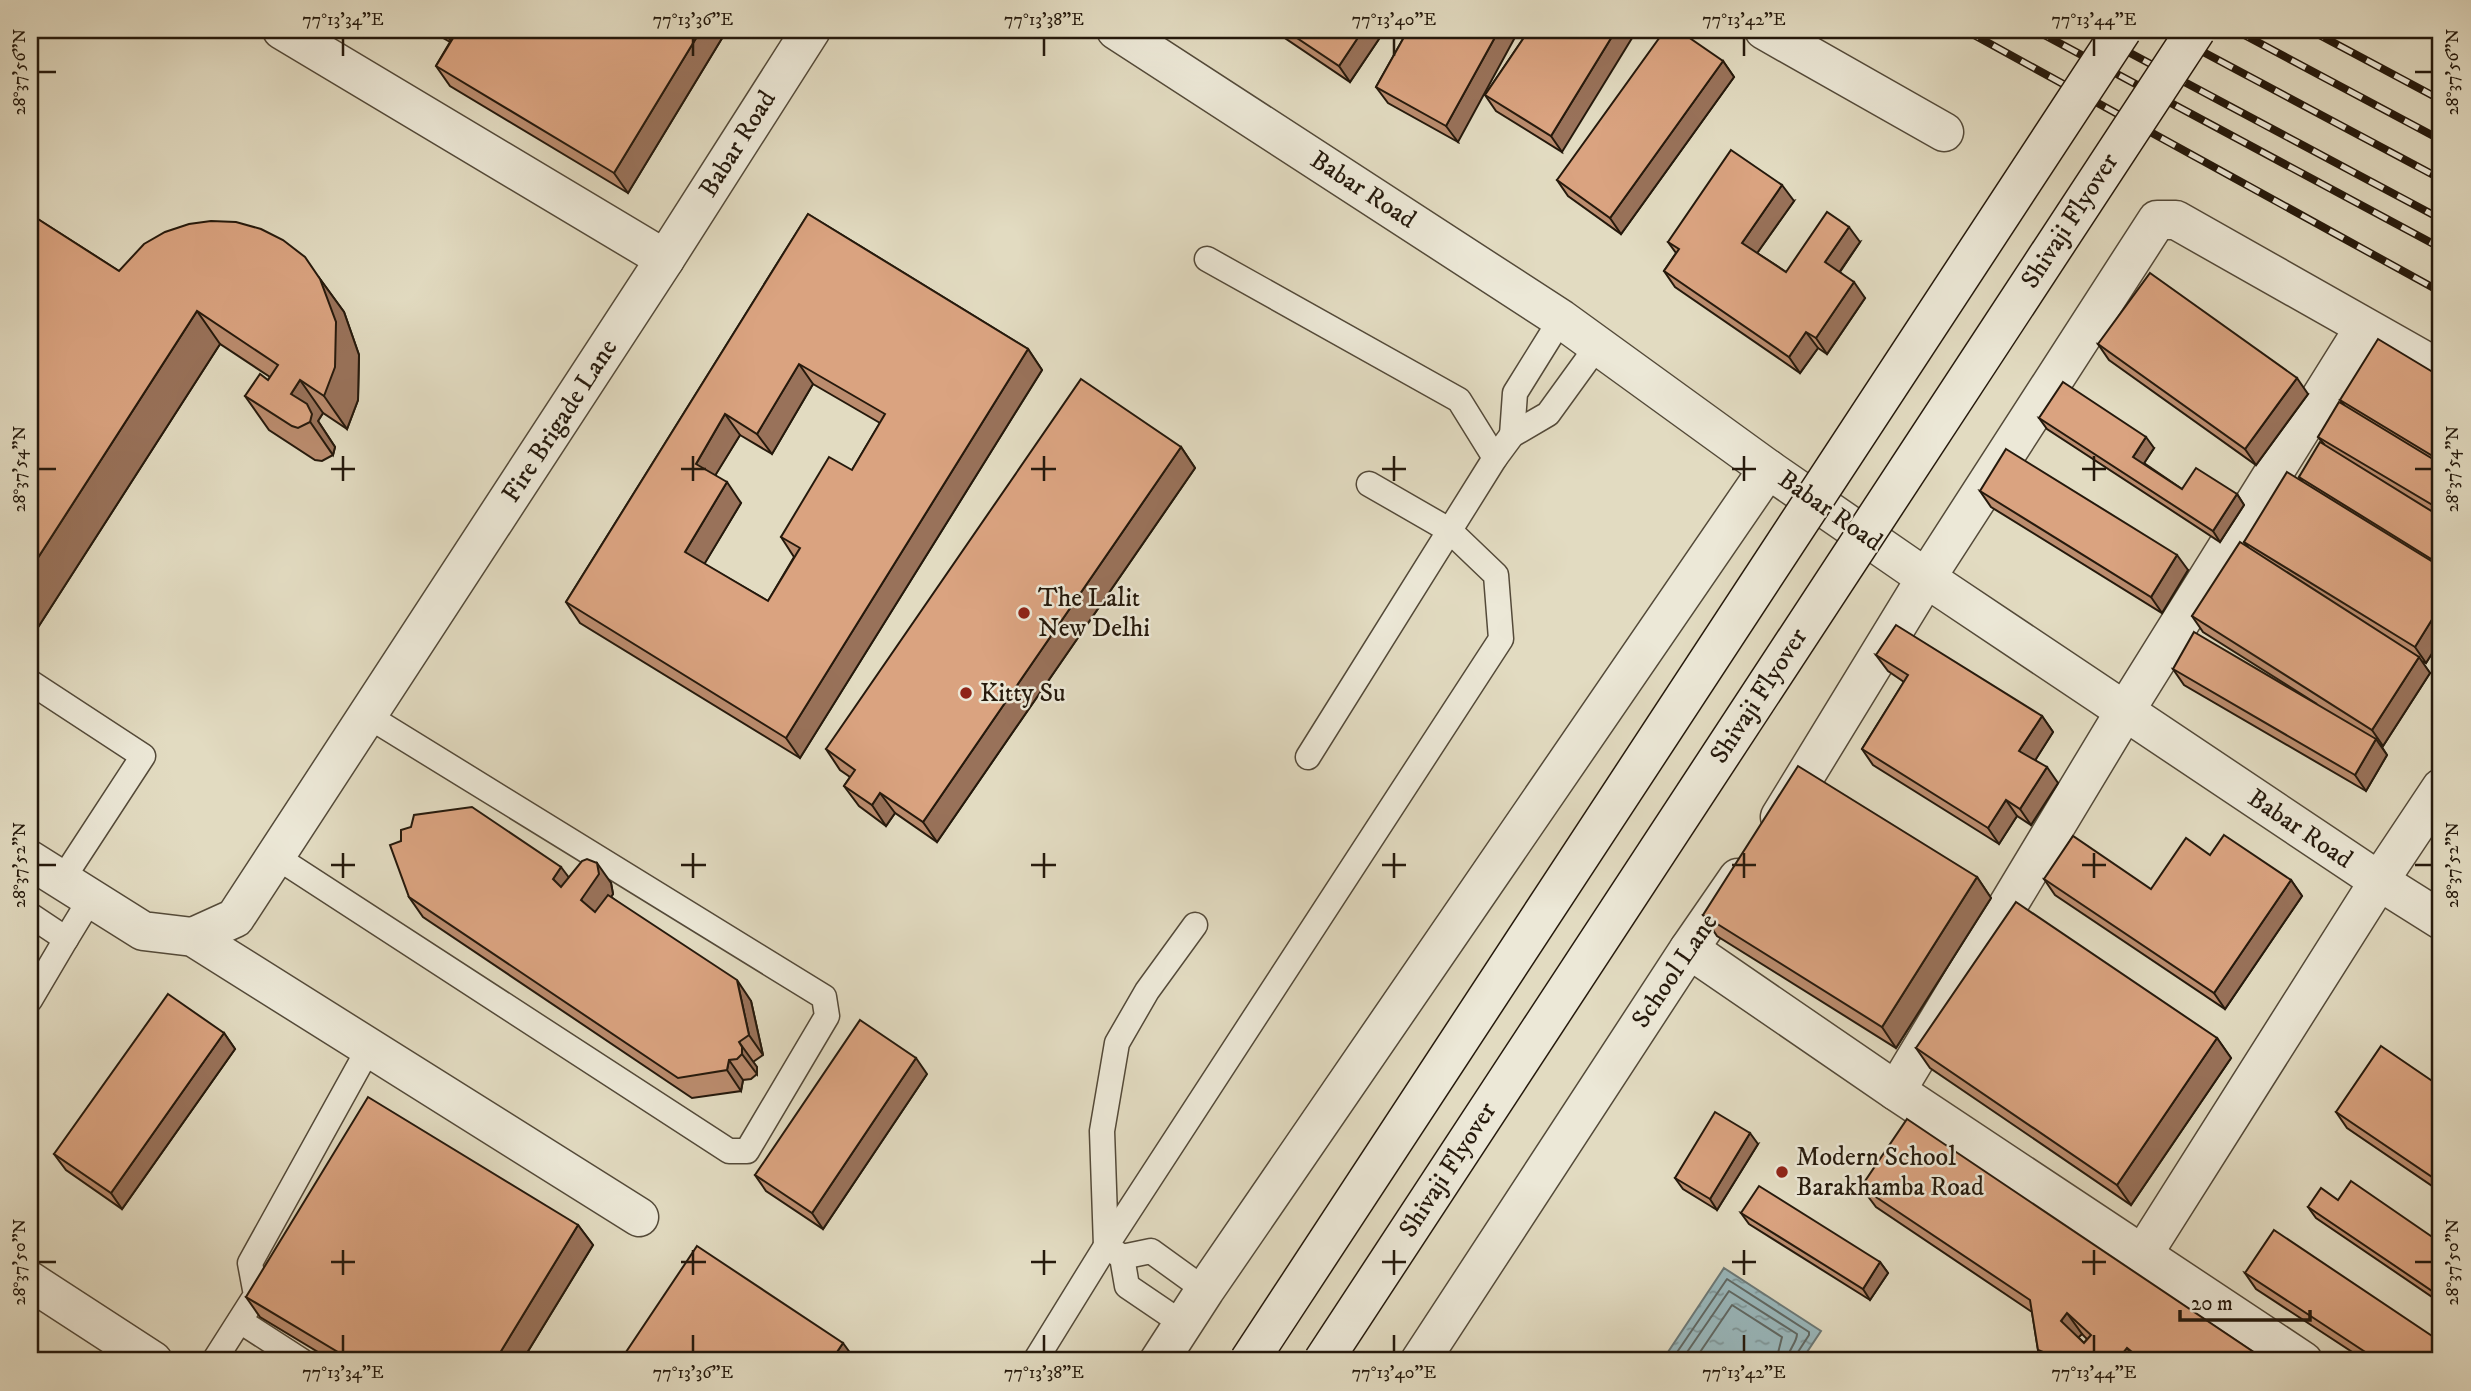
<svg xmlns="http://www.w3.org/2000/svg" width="2471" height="1391" font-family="'IM FELL DW Pica',serif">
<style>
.water{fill:url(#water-ripples);stroke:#6b7876;stroke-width:2}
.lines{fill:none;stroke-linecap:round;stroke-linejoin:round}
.shore{stroke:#5f6864;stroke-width:2}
.service-casing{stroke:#544a39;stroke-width:27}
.minor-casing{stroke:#544a39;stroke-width:41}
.service{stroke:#ece8d7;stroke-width:24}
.minor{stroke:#ece8d7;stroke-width:38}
.rail-casing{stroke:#25190c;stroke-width:8}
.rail{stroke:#ece8d7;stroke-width:5;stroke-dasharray:16;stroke-linecap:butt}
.secondary-bridge-casing{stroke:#25190c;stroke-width:41;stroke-linecap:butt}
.secondary-bridge{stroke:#ece8d7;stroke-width:38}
.wall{fill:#bb8c6e;stroke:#25190c;stroke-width:2;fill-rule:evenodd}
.shaded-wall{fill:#99725a;stroke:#25190c;stroke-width:2}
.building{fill:#daa380;stroke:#25190c;stroke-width:2;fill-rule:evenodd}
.ticks{fill:none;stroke:#25190c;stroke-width:2.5}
.poi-dot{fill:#8f2418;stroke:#ece8d7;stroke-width:2.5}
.labels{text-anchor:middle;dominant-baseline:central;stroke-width:5;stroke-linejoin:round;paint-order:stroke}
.street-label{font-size:26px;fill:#25190c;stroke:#ece8d7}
.poi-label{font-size:26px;fill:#25190c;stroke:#ece8d7;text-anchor:start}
.neatline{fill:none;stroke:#25190c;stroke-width:2.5}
.ticks-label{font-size:18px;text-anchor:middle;fill:#25190c}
</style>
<defs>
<pattern id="water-ripples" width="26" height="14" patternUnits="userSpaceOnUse" patternTransform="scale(1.75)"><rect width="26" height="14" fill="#99b8bd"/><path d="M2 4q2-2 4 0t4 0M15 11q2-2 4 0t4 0" fill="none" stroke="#7d9598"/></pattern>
</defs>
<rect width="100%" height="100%" fill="#e2dbc1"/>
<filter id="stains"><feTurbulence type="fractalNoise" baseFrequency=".00286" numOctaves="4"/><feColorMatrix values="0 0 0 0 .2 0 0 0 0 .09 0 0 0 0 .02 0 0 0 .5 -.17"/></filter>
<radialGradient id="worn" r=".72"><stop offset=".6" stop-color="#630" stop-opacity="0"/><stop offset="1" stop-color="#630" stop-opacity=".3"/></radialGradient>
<!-- water -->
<polygon class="water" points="1724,1268 1821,1331 1801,1361 1662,1361"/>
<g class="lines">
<!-- shore -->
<g class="shore">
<polyline points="1671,1361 1727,1279 1809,1332 1809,1335 1796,1355 1795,1361"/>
<path d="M1681,1361L1729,1291L1797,1334C1797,1343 1787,1351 1787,1361"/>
<polyline points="1694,1361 1732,1305 1782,1337 1776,1361"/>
</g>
<defs>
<g id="service">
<polyline points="1207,259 1459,400 1495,458"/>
<polyline points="1512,435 1515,393 1561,319"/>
<polyline points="30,682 143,756 62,880"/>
<polyline points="1308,757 1495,458 1512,435 1548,414 1598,345"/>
<polyline points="275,856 729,1151 747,1151 827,1016 824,997 368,716"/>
<polyline points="30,915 66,939 30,1000"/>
<polyline points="66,939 91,898"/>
<polyline points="1106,1246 1102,1131 1117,1043 1147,991 1195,925"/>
<polyline points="1106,1246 1122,1257 1127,1286 1183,1324"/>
<polyline points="1122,1257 1151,1251 1205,1290"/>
<polyline points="240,1321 302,1361"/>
<polyline points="214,1361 256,1295 250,1263 369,1048"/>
<polyline points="1035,1361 1106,1246 1501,639 1496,575 1449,530 1369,484"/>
</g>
<g id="minor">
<polyline points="1116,30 1561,319 1768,469 1926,578 2379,881 2441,920"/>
<polyline points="1764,30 1944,132"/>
<polyline points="665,259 811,30"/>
<polyline points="1780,817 1926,578 2157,220 2176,220 2441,370"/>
<polyline points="30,860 143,931 193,937 639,1217"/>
<polyline points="193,937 235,918 665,259 282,30"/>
<polyline points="1689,949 1896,1091 2303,1361"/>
<polyline points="1896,1091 2125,711 2364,328"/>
<polyline points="2143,1254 2379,881 2441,788"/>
<polyline points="30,1281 153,1361"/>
<polyline points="1159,1361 1205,1290 1768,469"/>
<polyline points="1420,1361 1689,949 1738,878"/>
</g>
</defs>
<!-- service casing -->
<use href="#service" class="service-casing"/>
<!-- minor casing -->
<use href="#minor" class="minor-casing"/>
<!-- service -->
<use href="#service" class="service"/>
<!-- minor -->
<use href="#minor" class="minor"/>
<defs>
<g id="rail">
<polyline points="1965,30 2441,292"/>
<polyline points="2035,30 2441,248"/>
<polyline points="2087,30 2441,219"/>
<polyline points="2162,30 2441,179"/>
<polyline points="2235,30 2441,140"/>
<polyline points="2310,30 2441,100"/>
</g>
</defs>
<!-- rail casing -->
<use href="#rail" class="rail-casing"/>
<!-- rail -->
<use href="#rail" class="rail"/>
<defs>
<g id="secondary-bridge">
<polyline points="1249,1361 2122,30"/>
<polyline points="1323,1361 2196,30"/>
</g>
</defs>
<!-- secondary-bridge casing -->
<use href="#secondary-bridge" class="secondary-bridge-casing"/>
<!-- secondary-bridge -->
<use href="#secondary-bridge" class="secondary-bridge"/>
</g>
<!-- wall -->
<g class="wall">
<polygon points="429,30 727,30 628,193 450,86 436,66 450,42"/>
<polygon points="1273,30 1385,30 1350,82"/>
<polygon points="1408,30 1458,142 1388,103 1376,87"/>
<polygon points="1529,30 1562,152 1496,111 1485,95"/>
<polygon points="1723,61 1734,77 1621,234 1568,196 1557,180"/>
<polygon points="1794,201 1757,253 1786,272 1860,242 1840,272 1865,298 1827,354 1818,348 1800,373 1675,287 1664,271 1676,253 1668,242"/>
<polygon points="30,214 119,271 320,279 344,312 359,355 358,400 347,429 323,413 318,421 335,447 333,455 322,461 315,460 269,430 245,396 268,380 270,377 220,344 35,632 30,629"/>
<path d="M808,214L1028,349L1042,370L800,758L580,623L566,602ZM813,384L880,423L852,470L781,537L794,557L768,601L704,564L741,503L715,475L740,435L772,454Z"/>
<polygon points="2098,344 2308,394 2256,465 2109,360"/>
<polygon points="2441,377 2441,639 2426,663 2421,661 2430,673 2383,746 2380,744 2387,755 2366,791 2184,685 2173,669 2317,704 2203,632 2192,616 2248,547 2244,542 2302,481 2299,477 2324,444 2318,437 2344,405 2340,400"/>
<polygon points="2039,418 2154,448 2144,463 2182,489 2237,494 2244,505 2220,542 2047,429"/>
<polygon points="1181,447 1195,468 937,842 895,813 886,826 859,806 844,786 850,777 840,770 826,749"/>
<polygon points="1980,491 2188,570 2162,613 1991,507"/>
<polygon points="1876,655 2042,716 2053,732 2035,760 2058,783 2031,825 2017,816 1999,844 1873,765 1862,749 1904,682 1888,671"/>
<polygon points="2210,855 2291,880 2302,896 2225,1009 2055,895 2044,879 2151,889"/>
<polygon points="569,877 611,883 613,894 611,897 751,1001 763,1055 753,1062 757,1067 757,1074 751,1079 743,1080 741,1091 692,1098 423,917 409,897"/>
<polygon points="1977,877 1991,898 1896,1048 1717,936 1703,915"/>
<polygon points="224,1033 235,1049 122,1209 66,1170 54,1154"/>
<polygon points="2217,1038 2231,1058 2131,1205 1930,1068 1916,1048"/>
<polygon points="927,1074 823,1229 766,1191 755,1175"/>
<polygon points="2441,1087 2441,1192 2347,1128 2336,1112"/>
<polygon points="1758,1144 1717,1210 1683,1189 1675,1178"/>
<path d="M1861,1187L2267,1361H2045L2038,1350L2032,1312L1876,1207ZM2082,1334L2087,1339L2084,1343L2078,1337Z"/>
<polygon points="2338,1200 2441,1243 2441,1303 2316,1218 2308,1207"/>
<polygon points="1741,1213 1880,1262 1888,1273 1870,1300 1749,1224"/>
<polygon points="578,1225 593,1245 522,1361 333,1361 260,1317 246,1297"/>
<polygon points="2245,1273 2441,1361 2366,1361 2256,1289"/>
</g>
<!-- shaded-wall -->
<g class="shaded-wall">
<polygon points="443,30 462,30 453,44"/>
<polygon points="701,30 727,30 628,193 614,173"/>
<polygon points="1363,30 1385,30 1350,82 1339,66"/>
<polygon points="1499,30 1519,30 1458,142 1446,126"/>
<polygon points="1616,30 1637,30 1562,152 1551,136"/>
<polygon points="1723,61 1734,77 1621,234 1610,218"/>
<polygon points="1782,185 1794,201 1753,259 1742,243"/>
<polygon points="1849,227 1860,242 1836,277 1825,262"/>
<polygon points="320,279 344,312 359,355 358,400 347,429 324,396"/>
<polygon points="1854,282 1865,298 1827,354 1816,338"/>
<polygon points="197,311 220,344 35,632 30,625 30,570"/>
<polygon points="1806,332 1818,348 1800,373 1789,357"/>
<polygon points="1028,349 1042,370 800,758 786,738"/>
<polygon points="799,364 813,384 772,454 757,434"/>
<polygon points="2297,378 2308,394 2256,465 2245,449"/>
<polygon points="300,380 323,413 318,421 335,447 333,455 291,394"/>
<polygon points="725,414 740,435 710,484 696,464"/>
<polygon points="2146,437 2154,448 2141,468 2133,457"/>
<polygon points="1181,447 1195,468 937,842 923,822"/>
<polygon points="727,482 741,503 699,573 685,552"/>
<polygon points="2237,494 2244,505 2220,542 2213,531"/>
<polygon points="2177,555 2188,570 2162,613 2151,597"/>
<polygon points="2441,605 2441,639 2426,663 2415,647"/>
<polygon points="2419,657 2430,673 2383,746 2372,730"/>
<polygon points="2042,716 2053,732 2031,767 2019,751"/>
<polygon points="2376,739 2387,755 2366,791 2355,775"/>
<polygon points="2047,767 2058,783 2031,825 2020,809"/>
<polygon points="880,793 895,813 886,826 872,805"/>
<polygon points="2006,800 2017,816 1999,844 1988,828"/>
<polygon points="597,863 611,883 613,894 595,921 581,900"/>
<polygon points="561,867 576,887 567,899 553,879"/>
<polygon points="1977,877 1991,898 1896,1048 1882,1027"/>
<polygon points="2291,880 2302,896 2225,1009 2214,993"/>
<polygon points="30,929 38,942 30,954"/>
<polygon points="737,980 751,1001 763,1055 749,1035"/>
<polygon points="224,1033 235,1049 122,1209 111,1193"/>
<polygon points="2217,1038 2231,1058 2131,1205 2117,1185"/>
<polygon points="739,1042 757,1067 757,1074 742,1054"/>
<polygon points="916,1058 927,1074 823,1229 812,1213"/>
<polygon points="729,1060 743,1080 741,1091 727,1070"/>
<polygon points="1750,1133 1758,1144 1717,1210 1710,1199"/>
<polygon points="578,1225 593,1245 522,1361 495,1361"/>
<polygon points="1880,1262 1888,1273 1870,1300 1863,1289"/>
<polygon points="2067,1313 2082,1334 2075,1341 2061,1321"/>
<polygon points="843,1343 856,1361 831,1361"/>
<polygon points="2127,1348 2136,1361 2121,1361 2119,1358"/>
</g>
<!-- building -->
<g class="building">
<polygon points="458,30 701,30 614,173 436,66"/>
<polygon points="1285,30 1363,30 1339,66"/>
<polygon points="1408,30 1499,30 1446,126 1376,87"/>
<polygon points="1529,30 1616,30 1551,136 1485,95"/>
<polygon points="1665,30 1678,30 1723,61 1610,218 1557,180"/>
<polygon points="1731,150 1782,185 1742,243 1786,272 1827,212 1849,227 1825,262 1854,282 1816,338 1806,332 1789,357 1664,271 1679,249 1668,242"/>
<polygon points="30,214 119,271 144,244 165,232 189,224 211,221 236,222 261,229 283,240 305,257 320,279 336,322 335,367 324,396 300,380 291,394 307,404 312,414 310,422 298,428 292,426 245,396 260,374 268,380 278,365 197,311 30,570"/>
<path d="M808,214L1028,349L786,738L566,602ZM799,364L885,414L852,470L829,457L781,537L800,548L768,601L685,552L727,482L696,464L725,414L757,434Z"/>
<polygon points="2150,273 2297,378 2245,449 2098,344"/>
<polygon points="2378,339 2441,377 2441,461 2340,400"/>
<polygon points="1081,379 1181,447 923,822 880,793 872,805 844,786 855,770 826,749"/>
<polygon points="2063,382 2146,437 2133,457 2182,489 2196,468 2237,494 2213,531 2039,418"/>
<polygon points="2339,402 2441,464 2441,510 2318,437"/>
<polygon points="2320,442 2441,517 2441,565 2299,477"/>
<polygon points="2006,449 2177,555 2151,597 1980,491"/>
<polygon points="2287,472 2441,567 2441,605 2415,647 2244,542"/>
<polygon points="2240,542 2419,657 2372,730 2192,616"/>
<polygon points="1896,625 2042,716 2019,751 2047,767 2020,809 2006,800 1988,828 1862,749 1908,675 1876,655"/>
<polygon points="2194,632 2376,739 2355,775 2173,669"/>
<polygon points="1798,766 1977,877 1882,1027 1703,915"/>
<polygon points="472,807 561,867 553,879 561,887 582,861 587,859 597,863 599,874 581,900 595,912 608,895 737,980 749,1035 739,1042 742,1047 742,1054 737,1059 729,1060 727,1070 678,1078 409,897 390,845 401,841 401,830 411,827 414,815"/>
<polygon points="2224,835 2291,880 2214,993 2044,879 2073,836 2151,889 2186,838 2210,855"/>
<polygon points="2016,902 2217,1038 2117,1185 1916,1048"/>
<polygon points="168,994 224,1033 111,1193 54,1154"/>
<polygon points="860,1020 916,1058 812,1213 755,1175"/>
<polygon points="2381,1046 2441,1087 2441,1183 2336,1112"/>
<polygon points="368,1097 578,1225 495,1361 353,1361 246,1297"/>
<polygon points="1715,1112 1750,1133 1710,1199 1675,1178"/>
<path d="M1907,1119L2267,1361H2143L2127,1348L2119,1358L2123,1361H2066L2038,1350L2030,1300L1861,1187ZM2067,1313L2091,1335L2084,1343L2061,1321Z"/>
<polygon points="2351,1181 2441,1243 2441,1297 2308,1207 2321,1188 2338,1200"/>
<polygon points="1759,1186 1880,1262 1863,1289 1741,1213"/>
<polygon points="2274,1230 2441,1342 2441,1358 2439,1361 2379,1361 2245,1273"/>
<polygon points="697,1246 843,1343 831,1361 620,1361"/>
</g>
<!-- ticks -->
<path class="ticks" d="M343,38V56M693,38V56M1044,38V56M1394,38V56M1744,38V56M2094,38V56M38,72H56M2415,72H2432M343,456V481M693,456V481M1044,456V481M1394,456V481M1744,456V481M2094,456V481M38,469H56M331,469H355M681,469H706M1031,469H1056M1382,469H1406M1732,469H1756M2082,469H2106M2415,469H2432M343,853V878M693,853V878M1044,853V878M1394,853V878M1744,853V878M2094,853V878M38,865H56M331,865H355M681,865H706M1031,865H1056M1382,865H1406M1732,865H1756M2082,865H2106M2415,865H2432M343,1250V1275M693,1250V1275M1044,1250V1275M1394,1250V1275M1744,1250V1275M2094,1250V1275M38,1262H56M331,1262H355M681,1262H706M1031,1262H1056M1382,1262H1406M1732,1262H1756M2082,1262H2106M2415,1262H2432M343,1335V1352M693,1335V1352M1044,1335V1352M1394,1335V1352M1744,1335V1352M2094,1335V1352"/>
<!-- markers -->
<g class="poi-dot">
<circle cx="1024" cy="613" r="7"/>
<circle cx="966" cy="693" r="7"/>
<circle cx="1782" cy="1172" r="7"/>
</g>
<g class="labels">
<!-- street labels -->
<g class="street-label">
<text transform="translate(738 144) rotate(-58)">Babar Road</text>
<text transform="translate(1363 190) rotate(33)">Babar Road</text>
<text transform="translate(2070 221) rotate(-57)">Shivaji Flyover</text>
<text transform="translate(560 421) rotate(-57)">Fire Brigade Lane</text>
<text transform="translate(1830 511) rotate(35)">Babar Road</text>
<text transform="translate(1759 696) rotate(-57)">Shivaji Flyover</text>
<text transform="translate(2300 829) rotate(34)">Babar Road</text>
<text transform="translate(1675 971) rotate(-56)">School Lane</text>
<text transform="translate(1448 1170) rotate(-57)">Shivaji Flyover</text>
</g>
<!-- poi labels -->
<g class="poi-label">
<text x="1038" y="598">The Lalit<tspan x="1038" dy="30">New Delhi</tspan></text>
<text x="980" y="693">Kitty Su</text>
<text x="1796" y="1157">Modern School<tspan x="1796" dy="30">Barakhamba Road</tspan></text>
</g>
</g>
<!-- margin -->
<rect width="2471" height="1391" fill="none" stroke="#e2dbc1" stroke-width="77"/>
<!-- scale -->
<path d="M2180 1310v10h130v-10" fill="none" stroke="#25190c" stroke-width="3.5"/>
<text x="2191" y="1310" font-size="21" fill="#25190c" stroke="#ece8d7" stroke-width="5" paint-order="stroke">20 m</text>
<rect x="38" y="38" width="2394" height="1314" class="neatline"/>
<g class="ticks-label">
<text x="343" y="25">77°13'34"E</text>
<text x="693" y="25">77°13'36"E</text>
<text x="1044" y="25">77°13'38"E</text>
<text x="1394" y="25">77°13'40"E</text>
<text x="1744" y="25">77°13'42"E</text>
<text x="2094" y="25">77°13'44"E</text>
<text transform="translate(19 72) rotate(-90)" y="6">28°37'56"N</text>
<text transform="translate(2452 72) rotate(-90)" y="6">28°37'56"N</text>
<text transform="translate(19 469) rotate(-90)" y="6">28°37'54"N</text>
<text transform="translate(2452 469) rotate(-90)" y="6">28°37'54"N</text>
<text transform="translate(19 865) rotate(-90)" y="6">28°37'52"N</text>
<text transform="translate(2452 865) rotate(-90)" y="6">28°37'52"N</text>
<text transform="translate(19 1262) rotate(-90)" y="6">28°37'50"N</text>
<text transform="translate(2452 1262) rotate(-90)" y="6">28°37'50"N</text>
<text x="343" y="1378">77°13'34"E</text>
<text x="693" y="1378">77°13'36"E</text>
<text x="1044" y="1378">77°13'38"E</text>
<text x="1394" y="1378">77°13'40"E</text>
<text x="1744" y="1378">77°13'42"E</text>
<text x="2094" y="1378">77°13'44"E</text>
</g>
<rect width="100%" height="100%" filter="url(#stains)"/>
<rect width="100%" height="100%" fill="url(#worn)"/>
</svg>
